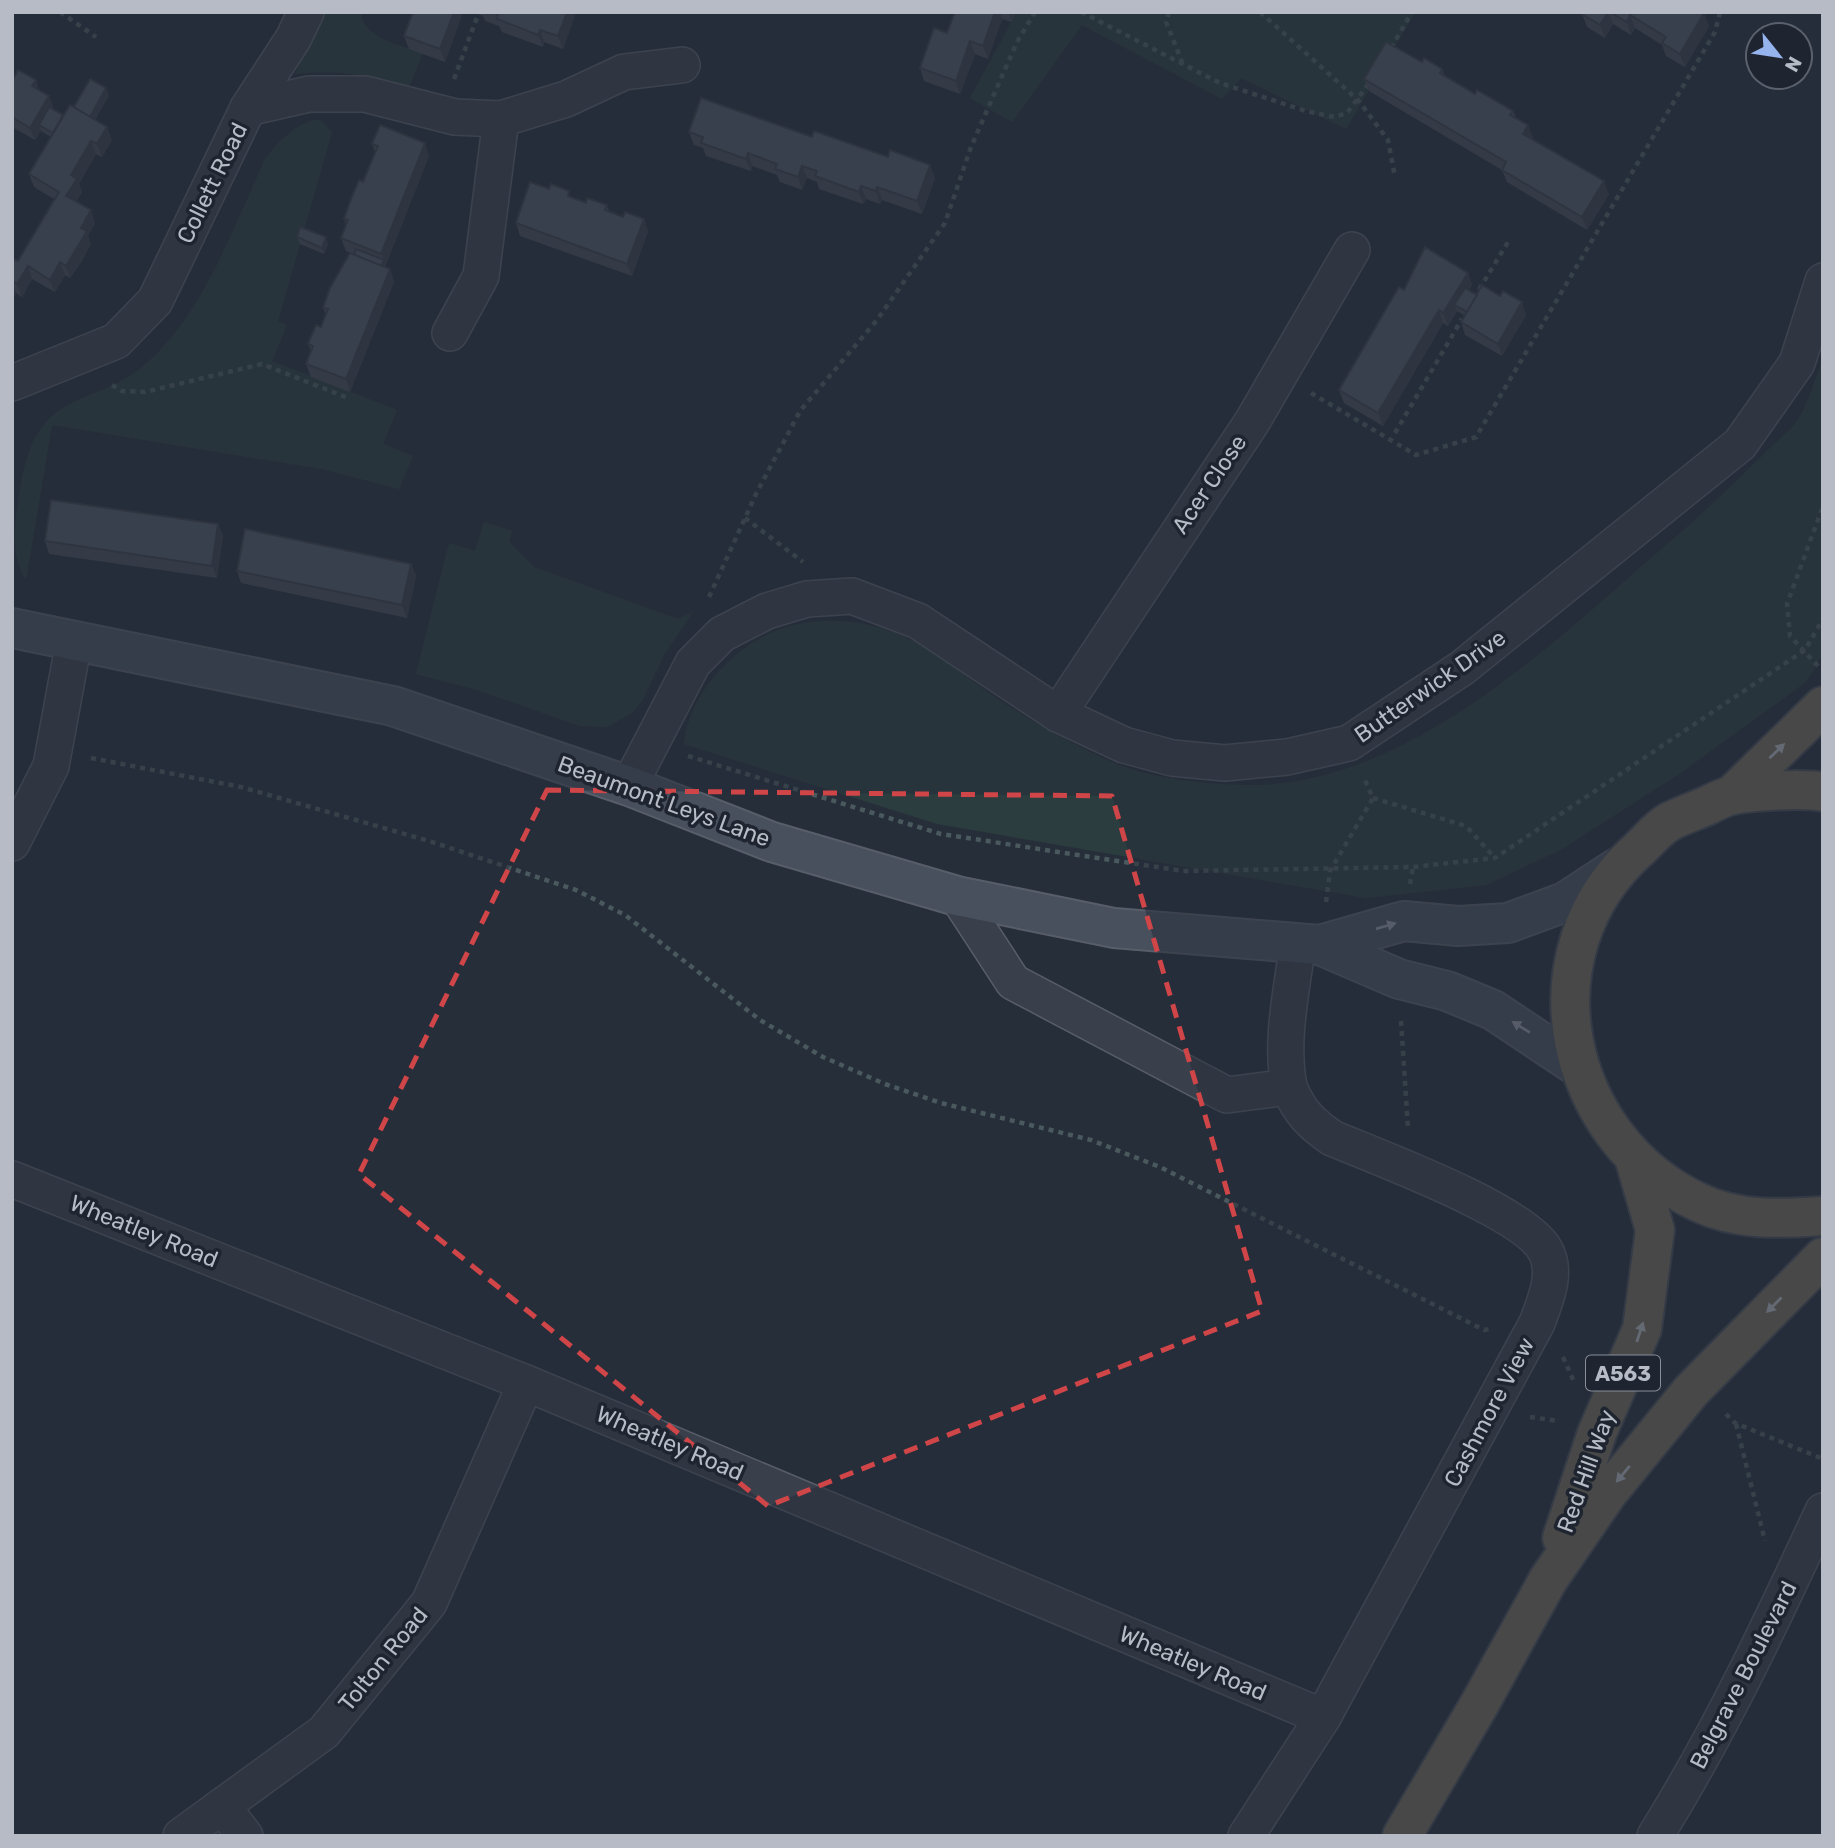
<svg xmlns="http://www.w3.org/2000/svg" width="1835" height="1848" font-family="Rubik,sans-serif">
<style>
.green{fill:#2b3d3e}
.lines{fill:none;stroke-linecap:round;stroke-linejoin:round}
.street-casing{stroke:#585e69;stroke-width:38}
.secondary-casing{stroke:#585e69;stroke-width:42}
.highway-casing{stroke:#454b56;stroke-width:42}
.path{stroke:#4a595d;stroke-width:4.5;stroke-dasharray:5 5;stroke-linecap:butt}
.street{stroke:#3a404b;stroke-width:35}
.secondary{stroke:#484f5d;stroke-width:38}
.highway{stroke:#706858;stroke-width:38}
.wall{fill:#454c57}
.shaded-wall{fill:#383e47}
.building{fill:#505865;stroke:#383e47;stroke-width:2}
.oneway{fill:#afb3bb}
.oneway2{fill:#9095a1}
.marked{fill:none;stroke:#d04548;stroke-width:5;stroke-dasharray:14 9;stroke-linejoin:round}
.labels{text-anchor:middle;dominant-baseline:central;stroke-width:7;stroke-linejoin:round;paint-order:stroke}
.shield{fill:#1f2530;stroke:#898e99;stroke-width:2}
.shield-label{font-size:21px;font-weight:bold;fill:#b6bbc6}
.street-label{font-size:23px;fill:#b6bbc6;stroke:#1f2530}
</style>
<rect width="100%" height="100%" fill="#262e3a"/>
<!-- green -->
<g class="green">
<path d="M325,12H361C360,37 404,47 423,53L409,87C367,75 339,69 295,74Z"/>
<polygon points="1017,12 1415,12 1346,129 1241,78 1222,99 1082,25 1012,122 970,98"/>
<path d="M312,120H320L332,132L278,321L287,325L272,361L397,410L383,444L413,456L399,489L322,469L52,425L26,580C11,553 14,534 18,504C22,475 27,442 48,420C67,400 100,393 123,380C147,367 168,343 184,321C215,278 243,208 265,159C279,141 291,129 312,120Z"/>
<path d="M1823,359V654L1806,682L1679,774L1562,849L1486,885L1366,898L937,824L684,744C688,707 708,680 736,655C782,615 847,612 902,636C937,651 970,681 1002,702C1038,725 1075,746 1114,763C1153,779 1204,784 1246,785C1408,788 1557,639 1672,540C1706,511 1738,480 1770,448C1779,439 1793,429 1799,418C1810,400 1815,378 1823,359Z"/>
<polygon points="484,522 512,531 509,542 534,567 678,619 693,612 665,653 642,701 632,713 607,727 580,726 477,690 416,674 449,543 475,551"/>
</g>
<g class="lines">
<defs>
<g id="street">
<polyline points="248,108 309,94 365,94 455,117 501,119 566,99 624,72 682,65"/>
<polyline points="450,333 481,276 501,119"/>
<polyline points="12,383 116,341 155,301 248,108 293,39 306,12"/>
<polyline points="1058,714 1252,422 1352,250"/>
<polyline points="629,786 693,663 722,634 767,611 807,599 852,596 918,621 1058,714 1124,745 1172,758 1225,763 1287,757 1349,743 1462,668 1740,444 1797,363 1823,281"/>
<polyline points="12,843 51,766 74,641"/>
<path d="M957,896L1013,982L1227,1095L1289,1087C1299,1111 1310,1123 1332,1138C1377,1157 1524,1211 1545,1250C1558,1273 1545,1301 1537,1323L1323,1717L1246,1836"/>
<path d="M1289,1087C1280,1039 1292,990 1298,942"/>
<polyline points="12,1179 526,1383 1323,1717"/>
<polyline points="222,1806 245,1836"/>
<polyline points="181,1836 324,1732 429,1603 526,1383"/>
<path d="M1655,1836C1720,1732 1772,1621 1823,1511"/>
</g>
<g id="secondary">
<polyline points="12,628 393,706 629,786 772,842 957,896 1114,928 1320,945 1399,979 1447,991 1493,1010 1577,1066"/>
<polyline points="1320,945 1404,921 1458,926 1508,923 1565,902 1617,868"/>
</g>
<g id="highway">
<path d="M1823,792C1804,788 1753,791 1733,795C1723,797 1713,803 1704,807C1692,812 1680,816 1669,822C1658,828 1648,841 1638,850C1523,953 1562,1138 1698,1202C1737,1221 1781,1219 1823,1216"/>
<polyline points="1732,795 1823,706"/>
<polyline points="1562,1538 1597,1433 1642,1329 1655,1230 1635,1161"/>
<polyline points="1402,1836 1479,1705 1548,1580 1607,1494 1691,1391 1823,1257"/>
</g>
</defs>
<!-- street casing -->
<use href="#street" class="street-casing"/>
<!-- secondary casing -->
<use href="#secondary" class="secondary-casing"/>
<!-- highway casing -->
<use href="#highway" class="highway-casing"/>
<!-- path -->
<g class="path">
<polyline points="60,12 96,37"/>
<polyline points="1081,12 1220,83 1306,111 1334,117 1347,113 1370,82"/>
<polyline points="1169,12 1166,22 1184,67"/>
<polyline points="1260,12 1358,100 1388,140 1395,177"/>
<polyline points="1391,48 1412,12"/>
<polyline points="454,79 479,12"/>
<polyline points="1474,298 1508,242"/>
<polyline points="112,385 122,391 145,392 262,364 348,398"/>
<polyline points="1311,393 1416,455 1476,437 1715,32 1720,12"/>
<polyline points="1395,433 1462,319"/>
<polyline points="745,518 803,562"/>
<polyline points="709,597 756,494 800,411 877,320 945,223 971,147 1017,42 1035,12"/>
<polyline points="1818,666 1790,636 1787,604 1823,506"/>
<polyline points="688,756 941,834 1183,871 1413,867 1495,858 1805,650 1823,619"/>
<polyline points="91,758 241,787 429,841 576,890 625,915 760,1020 823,1057 885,1084 941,1103 1091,1140 1160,1167 1484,1330 1491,1329"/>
<polyline points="1373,798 1466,826 1495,858"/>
<polyline points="1410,884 1413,867"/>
<polyline points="1326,902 1330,871 1373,798 1364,778"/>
<polyline points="1401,1021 1408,1128"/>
<polyline points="1563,1357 1575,1384"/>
<polyline points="1726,1414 1735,1423 1823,1459"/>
<polyline points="1530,1417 1559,1421"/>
<polyline points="1736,1424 1765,1541"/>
</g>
<!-- street -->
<use href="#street" class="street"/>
<!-- secondary -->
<use href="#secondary" class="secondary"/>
<!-- highway -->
<use href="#highway" class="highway"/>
</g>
<!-- wall -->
<g class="wall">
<polygon points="413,12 463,12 445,62 409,49 404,36"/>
<polygon points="473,12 576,12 563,49 544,42 543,47 502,32 499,26 485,21 483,16"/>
<polygon points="955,12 1016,12 1012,22 1002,19 988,59 975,54 960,94 924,81 920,68 947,33"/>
<polygon points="1576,12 1703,12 1709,26 1685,67 1666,56 1662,45 1635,28 1631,35 1613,24 1605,38 1587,27 1583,16"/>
<polygon points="1422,62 1442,69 1445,76 1475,94 1513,111 1516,118 1532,139 1609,194 1587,230 1507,182 1502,170 1369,91 1364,79"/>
<polygon points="12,74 49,96 54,110 63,115 74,107 109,95 95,120 112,140 102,157 96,154 79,184 82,192 76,202 95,223 88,236 91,244 81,262 70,278 65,275 55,292 32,279 22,297 16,293 12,300 12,258 18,261 54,199 34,187 29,174 51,137 41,131 35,140 12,127"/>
<polygon points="689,132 812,137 935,178 922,214 882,200 880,204 866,199 863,204 819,189 817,182 807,178 802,190 780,182 777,175 752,166 751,171 706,156 703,148 694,145"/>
<polygon points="372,144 429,156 385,267 390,269 394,282 350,392 311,377 306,364 311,351 308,344 321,327 326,315 323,308 354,254 346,251 341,238 346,225 344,219 363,182 375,152"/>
<polygon points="572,198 586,203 607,205 609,211 623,217 644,219 648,231 632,276 520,236 516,223"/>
<polygon points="297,237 328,244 324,254 300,244"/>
<polygon points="1468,273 1472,285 1469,291 1477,295 1526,315 1502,356 1465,335 1461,322 1464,315 1457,311 1448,326 1443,323 1383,426 1344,403 1339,390 1404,290"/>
<polygon points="218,524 223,536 217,578 49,554 45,541"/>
<polygon points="411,564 416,576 407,618 241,583 237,571"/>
</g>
<!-- shaded-wall -->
<g class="shaded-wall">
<polygon points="454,12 463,12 445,62 440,49"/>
<polygon points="567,12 576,12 563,49 558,36"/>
<polygon points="995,12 1000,12 1002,19 988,59 983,46"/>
<polygon points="1008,12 1016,12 1012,22"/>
<polygon points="1608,12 1613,24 1605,38 1600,25"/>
<polygon points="1704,13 1709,26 1685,67 1680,54"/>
<polygon points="1630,15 1635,28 1631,35 1627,22"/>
<polygon points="540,30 544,42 543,47 538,35"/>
<polygon points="970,41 975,54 960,94 956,81"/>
<polygon points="36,80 40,93 32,86"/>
<polygon points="106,88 109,95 91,127 88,121"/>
<polygon points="49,96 54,109 43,127 39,125 41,131 35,140 30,128"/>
<polygon points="1528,125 1533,138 1528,146 1523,134"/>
<polygon points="107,127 112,140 102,157 97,144"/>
<polygon points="91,141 96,154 79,184 82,192 71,209 66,196 71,175"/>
<polygon points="425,143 429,156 381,277 379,270 384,260 381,254"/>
<polygon points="748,153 752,166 751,171 746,159"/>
<polygon points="930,165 935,178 922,214 917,201"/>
<polygon points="802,166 807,178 802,190 798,177"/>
<polygon points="1604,181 1609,194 1587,230 1582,217"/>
<polygon points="861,186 866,199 863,204 859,192"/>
<polygon points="877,187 882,200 880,204 876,191"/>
<polygon points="91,210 95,223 88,236 91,244 70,278 66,266 81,228"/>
<polygon points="644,219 648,231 632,276 627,264"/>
<polygon points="326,237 328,244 324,254 322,248"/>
<polygon points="60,262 65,275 55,292 50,280"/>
<polygon points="28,266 32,279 22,297 17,284"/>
<polygon points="390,269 394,282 350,392 346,379"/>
<polygon points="1468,273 1472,285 1459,307 1454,305 1457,311 1448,326 1443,313"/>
<polygon points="12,282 16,293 12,300"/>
<polygon points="1522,302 1526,315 1502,356 1498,344"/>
<polygon points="1439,310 1443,323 1383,426 1378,413"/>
<polygon points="218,524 223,536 217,578 212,566"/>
<polygon points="411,564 416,576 407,618 402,605"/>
</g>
<!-- building -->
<g class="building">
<polygon points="413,12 454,12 440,49 404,36"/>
<polygon points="492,12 567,12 558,36 540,30 538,35 497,19 498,14"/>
<polygon points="955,12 995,12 983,46 970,41 956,81 920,68 934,28 947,33"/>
<polygon points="1584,12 1608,12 1600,25 1582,14"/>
<polygon points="1610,12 1703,12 1704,13 1680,54 1662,43 1666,37 1630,15 1627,22"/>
<polygon points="1386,42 1422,62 1424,58 1442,69 1440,73 1475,94 1477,90 1513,111 1510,115 1528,125 1523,134 1604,181 1582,217 1502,170 1506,162 1364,79"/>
<polygon points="18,70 36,80 32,86 49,96 30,128 12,117 12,74 15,76"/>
<polygon points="90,79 106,88 90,117 74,107"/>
<polygon points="701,98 812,137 814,131 888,157 890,150 930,165 917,201 877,187 876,191 861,186 859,192 815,176 817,171 802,166 798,177 775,169 777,164 748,153 746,159 701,143 703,137 689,132"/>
<polygon points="70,105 107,127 97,144 91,141 71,175 77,179 66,196 91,210 81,228 87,231 66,266 60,262 50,280 28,266 17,284 12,281 12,258 18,261 59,192 29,174"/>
<polygon points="49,107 63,115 53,133 39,125"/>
<polygon points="380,125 425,143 381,254 341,238 348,220 344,219 351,199 359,180 363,182 378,146 372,144"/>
<polygon points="530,182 549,189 551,184 569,191 568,196 586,203 587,198 607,205 605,210 623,217 625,212 644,219 627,264 516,223"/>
<polygon points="300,227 326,237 322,248 297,237"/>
<polygon points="1425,247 1468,273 1443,313 1439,310 1378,413 1339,390 1399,287 1404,290"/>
<polygon points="356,249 384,260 381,266 354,255"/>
<polygon points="350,253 390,269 346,379 306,364 313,346 308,344 316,325 321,327 328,309 323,308 330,288"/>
<polygon points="1482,285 1500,296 1503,291 1522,302 1498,344 1461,322"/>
<polygon points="1465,288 1477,295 1467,312 1454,305"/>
<polygon points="51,500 218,524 212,566 45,541"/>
<polygon points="245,529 411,564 402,605 237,571"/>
</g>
<!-- one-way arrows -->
<defs><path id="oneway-solid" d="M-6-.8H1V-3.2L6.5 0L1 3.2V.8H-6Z" transform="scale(1.75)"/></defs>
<g class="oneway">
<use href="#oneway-solid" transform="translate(1777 751) rotate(-44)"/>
<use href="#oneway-solid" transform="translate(1774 1305) rotate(135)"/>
<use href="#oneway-solid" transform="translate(1640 1332) rotate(-72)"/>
<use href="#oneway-solid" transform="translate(1623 1474) rotate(130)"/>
</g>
<g class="oneway2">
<use href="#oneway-solid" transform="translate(1386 926) rotate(-16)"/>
<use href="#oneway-solid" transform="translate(1521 1027) rotate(-148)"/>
</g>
<!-- marked area -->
<path d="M0 0H1835V1848H0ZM547,790L1112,796L1262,1311L768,1506L359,1174Z" fill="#262e3a" fill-opacity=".55" fill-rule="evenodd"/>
<path class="marked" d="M547,790L1112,796L1262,1311L768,1506L359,1174Z"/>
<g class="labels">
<!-- shield labels -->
<rect class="shield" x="1586" y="1355.5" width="74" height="35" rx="5"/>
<g class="shield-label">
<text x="1623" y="1373">A563</text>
</g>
<!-- street labels -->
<g class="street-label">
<text transform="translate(212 183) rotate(-64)">Collett Road</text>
<text transform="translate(1209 484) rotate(-56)">Acer Close</text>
<text transform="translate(1430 686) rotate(-35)">Butterwick Drive</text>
<text transform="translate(664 801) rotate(20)">Beaumont Leys Lane</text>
<text transform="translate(144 1231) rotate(22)">Wheatley Road</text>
<text transform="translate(1489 1412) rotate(-62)">Cashmore View</text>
<text transform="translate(670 1443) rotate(23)">Wheatley Road</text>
<text transform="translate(1586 1471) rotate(-70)">Red Hill Way</text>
<text transform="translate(383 1659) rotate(-51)">Tolton Road</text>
<text transform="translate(1193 1663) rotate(23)">Wheatley Road</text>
<text transform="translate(1743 1675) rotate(-63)">Belgrave Boulevard</text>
</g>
</g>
<!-- border -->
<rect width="1835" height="1848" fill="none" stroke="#b6bbc6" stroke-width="28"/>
<!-- north arrow -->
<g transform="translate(1779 56) rotate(120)"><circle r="33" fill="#1f2530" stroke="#5b616c" stroke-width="2"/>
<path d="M0-5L12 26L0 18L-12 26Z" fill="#95b3ec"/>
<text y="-10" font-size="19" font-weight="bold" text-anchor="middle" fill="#b6bbc6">N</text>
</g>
</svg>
